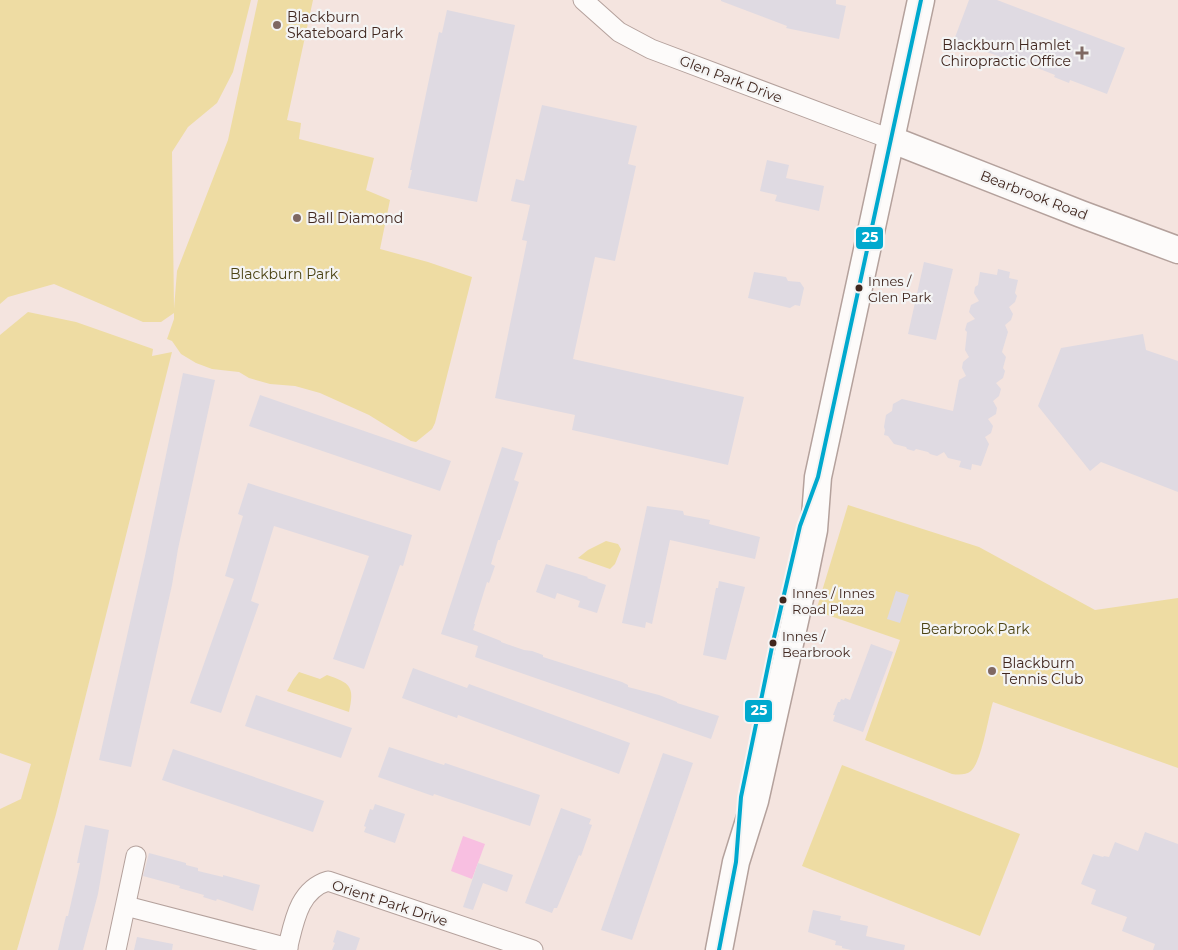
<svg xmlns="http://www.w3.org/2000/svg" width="1178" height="950" font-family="Montserrat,sans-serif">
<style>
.green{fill:#eedca3}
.water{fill:#f8bfe1}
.building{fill:#dfdae2}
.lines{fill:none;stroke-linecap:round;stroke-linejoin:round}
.street-casing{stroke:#b4a19c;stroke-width:21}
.secondary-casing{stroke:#b4a19c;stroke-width:29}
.street{stroke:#fdfbfa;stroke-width:19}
.secondary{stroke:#fdfbfa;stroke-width:26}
.bus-1-casing{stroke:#f4f4f4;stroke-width:8}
.bus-1{stroke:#00a9ce;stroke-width:4}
.poi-dot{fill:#7f6862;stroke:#f4f4f4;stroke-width:2}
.bus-dot{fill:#40261e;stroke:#f4f4f4;stroke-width:2}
.labels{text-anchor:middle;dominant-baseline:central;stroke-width:4.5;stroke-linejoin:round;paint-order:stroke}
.bus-label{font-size:13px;fill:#40261e;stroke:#f4f4f4;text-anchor:start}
.poi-label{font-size:14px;fill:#40261e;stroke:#f4f4f4;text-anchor:start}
.street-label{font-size:14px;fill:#40261e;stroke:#f4f4f4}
.park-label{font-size:14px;fill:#4b4313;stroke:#f4f4f4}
.line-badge{stroke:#f4f4f4;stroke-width:2}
.badge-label{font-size:14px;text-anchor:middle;font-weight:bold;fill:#fff}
</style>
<rect width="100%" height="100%" fill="#f4e4df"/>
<!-- green -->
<g class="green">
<polygon points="0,0 251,0 233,72 217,103 188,127 172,152 174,309 177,271 228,140 258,0 313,0 287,120 301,123 299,139 374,158 366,190 390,200 380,249 428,262 472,277 435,423 432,429 416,442 411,441 369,415 320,393 295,386 270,384 249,378 239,372 212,369 196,363 181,354 172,341 167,339 174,319 174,313 161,322 143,322 54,284 8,297 0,304"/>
<polygon points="28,312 76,322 153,349 152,356 172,352 56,814 17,950 0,950 0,809 21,799 31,764 0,753 0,335"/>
<path d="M848,505L979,547L1095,610L1178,598V768L993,702C988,717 982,761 971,771C966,775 959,775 952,774L865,740L900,640L816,611Z"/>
<polygon points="606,541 618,544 621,549 615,564 610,569 578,558 588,550"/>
<path d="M299,672L320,679L327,675C350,683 355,686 349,712L287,691L293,680Z"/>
<polygon points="842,765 1020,834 980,936 802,866"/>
</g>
<!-- water -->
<polygon class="water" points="463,836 485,844 472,879 451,871"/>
<!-- building -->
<g class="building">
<polygon points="721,0 836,0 836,4 846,6 839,39 786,28 787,26 721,1"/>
<polygon points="969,0 997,0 1125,48 1107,94 1070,80 1069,83 1054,77 1055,75 1007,56 1006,59 954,40"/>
<polygon points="447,10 515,25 477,202 408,188 412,170 410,170 439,32 442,33"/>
<polygon points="542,105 637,126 628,164 636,166 615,261 595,257 573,359 744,397 728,465 572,430 575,415 495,398 527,241 522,240 530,205 511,201 516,179 524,181"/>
<polygon points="767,160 789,165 786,178 824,186 819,211 775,201 777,195 760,191"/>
<polygon points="924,262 953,269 936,340 908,334"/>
<polygon points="998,269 1010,272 1009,278 1018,280 1015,293 1017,296 1015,302 1009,307 1013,314 1011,320 1005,325 1008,332 1002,352 1006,357 1003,368 1005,371 1003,378 996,383 1001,389 999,396 993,401 997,408 996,414 988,419 993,426 991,433 985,437 989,444 981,466 972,464 971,470 959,467 961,461 948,458 944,452 937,456 930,454 928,452 916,449 914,451 907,449 906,447 894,444 888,436 884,435 885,430 884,427 886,415 892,411 893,404 902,399 953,411 959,380 966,376 962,368 963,362 969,357 965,350 967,332 965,330 967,323 975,319 969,312 971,305 979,301 974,293 975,287 978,285 980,272 997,275"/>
<polygon points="754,272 786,277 788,281 800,282 804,288 800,306 795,305 790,308 748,298"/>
<polygon points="1143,334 1146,350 1178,361 1178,492 1101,462 1090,471 1038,406 1061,348"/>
<polygon points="183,373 215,380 178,549 172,585 131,767 99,760 145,556"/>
<polygon points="260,395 451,461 440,491 249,426"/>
<polygon points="502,447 523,453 514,480 519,482 500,540 498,540 491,564 495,566 489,583 487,582 474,624 475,624 473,630 501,641 501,642 524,650 532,651 543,655 543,657 622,682 628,685 628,687 659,695 677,702 677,703 719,716 711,739 475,657 478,646 441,634"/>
<polygon points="248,483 412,535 403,566 400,565 364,669 333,659 369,556 274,526 251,601 259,604 221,713 190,703 234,579 225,576 243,516 238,514"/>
<polygon points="647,506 683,511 684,515 710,520 709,524 760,537 755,559 670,540 652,624 646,622 645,628 622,623"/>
<polygon points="546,564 588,577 587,578 606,585 597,613 578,607 580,601 557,593 555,599 536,592"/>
<polygon points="719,581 745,587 726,660 703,655 716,588 718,588"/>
<polygon points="896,591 909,595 900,623 887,619"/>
<polygon points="871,644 893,652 863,732 833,721 835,715 833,715 838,702 840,702 841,699 844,700 845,698 850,700"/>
<polygon points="413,668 467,688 469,684 630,743 619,774 458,715 457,718 402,698"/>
<polygon points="256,695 352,728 341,758 245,726"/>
<polygon points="389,747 444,765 445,763 540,795 530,826 434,794 433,796 378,777"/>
<polygon points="173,749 324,801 313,832 162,780"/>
<polygon points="663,753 693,763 632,940 601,930"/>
<polygon points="375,804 405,814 395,843 364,832 366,827 364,826 370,809 373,810"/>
<polygon points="561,808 591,819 589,824 592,825 581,856 579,855 557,908 554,908 552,913 525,903"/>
<polygon points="85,825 109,830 98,894 83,950 58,950 66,916 68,916 71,903 80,863 77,863"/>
<polygon points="1145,832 1178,844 1178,950 1153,950 1155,944 1122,931 1127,917 1091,904 1096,890 1081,884 1093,854 1103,857 1104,856 1109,857 1115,842 1138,851"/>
<polygon points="149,853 186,863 186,865 198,868 198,871 223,877 223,875 260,885 253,911 217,899 216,901 203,897 204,895 179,888 180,886 143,876"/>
<polygon points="478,863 513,875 507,892 483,883 473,910 463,907"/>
<polygon points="813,910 841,916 840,920 868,926 866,936 905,945 904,950 851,950 842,948 842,946 835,945 836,941 808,932"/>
<polygon points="337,930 360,938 356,950 332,950 335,943 333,942"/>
<polygon points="137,937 173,944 172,950 134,950"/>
</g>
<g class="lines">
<defs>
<g id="street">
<polyline points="583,0 619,32 651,49 890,139"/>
<polyline points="126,906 288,948"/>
<polyline points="116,950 136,856"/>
<path d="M287,950C294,923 298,890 328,881L533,950"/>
</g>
<g id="secondary">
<polyline points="890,139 1081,214 1178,250"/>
<polyline points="719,950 736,862 755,801 801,594 814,530 818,477 921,0"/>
</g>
</defs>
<!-- street casing -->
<use href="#street" class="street-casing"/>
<!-- secondary casing -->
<use href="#secondary" class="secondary-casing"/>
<!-- street -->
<use href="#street" class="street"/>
<!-- secondary -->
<use href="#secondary" class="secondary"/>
<defs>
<polyline id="bus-1" points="719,950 736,862 741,797 773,642 800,526 818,477 921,0"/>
</defs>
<!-- bus-1 casing -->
<use href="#bus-1" class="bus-1-casing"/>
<!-- bus-1 -->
<use href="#bus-1" class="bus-1"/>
</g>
<!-- markers -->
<g class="poi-dot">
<circle cx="277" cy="25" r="5"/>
<path d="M1079.5 45.5h5v5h5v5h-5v5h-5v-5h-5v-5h5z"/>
<circle cx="297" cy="218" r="5"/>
<circle cx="992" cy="671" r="5"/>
</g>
<g class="bus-dot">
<circle cx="859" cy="288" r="4.5"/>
<circle cx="783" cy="600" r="4.5"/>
<circle cx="773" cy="643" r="4.5"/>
</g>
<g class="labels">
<!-- bus labels -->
<g class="bus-label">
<text x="868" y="281">Innes /<tspan x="868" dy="16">Glen Park</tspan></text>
<text x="792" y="593">Innes / Innes<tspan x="792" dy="16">Road Plaza</tspan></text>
<text x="782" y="636">Innes /<tspan x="782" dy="16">Bearbrook</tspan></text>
</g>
<!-- poi labels -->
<g class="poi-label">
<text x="287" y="17">Blackburn<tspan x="287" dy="16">Skateboard Park</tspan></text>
<text x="1071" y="45" text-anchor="end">Blackburn Hamlet<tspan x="1071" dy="16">Chiropractic Office</tspan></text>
<text x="307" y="218">Ball Diamond</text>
<text x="1002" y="663">Blackburn<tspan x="1002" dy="16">Tennis Club</tspan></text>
</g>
<!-- street labels -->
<g class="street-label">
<text transform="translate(731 79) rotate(21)">Glen Park Drive</text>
<text transform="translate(1034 195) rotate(21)">Bearbrook Road</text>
<text transform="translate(390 903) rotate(18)">Orient Park Drive</text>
</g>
<!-- park labels -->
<g class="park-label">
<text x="284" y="274">Blackburn Park</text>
<text x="975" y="629">Bearbrook Park</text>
</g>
</g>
<g class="line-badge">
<rect x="855" y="226" width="29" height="24" rx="5" fill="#00a9ce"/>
<rect x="744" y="699" width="29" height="24" rx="5" fill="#00a9ce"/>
</g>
<g class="badge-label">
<text x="870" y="242">25</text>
<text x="759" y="715">25</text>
</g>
</svg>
